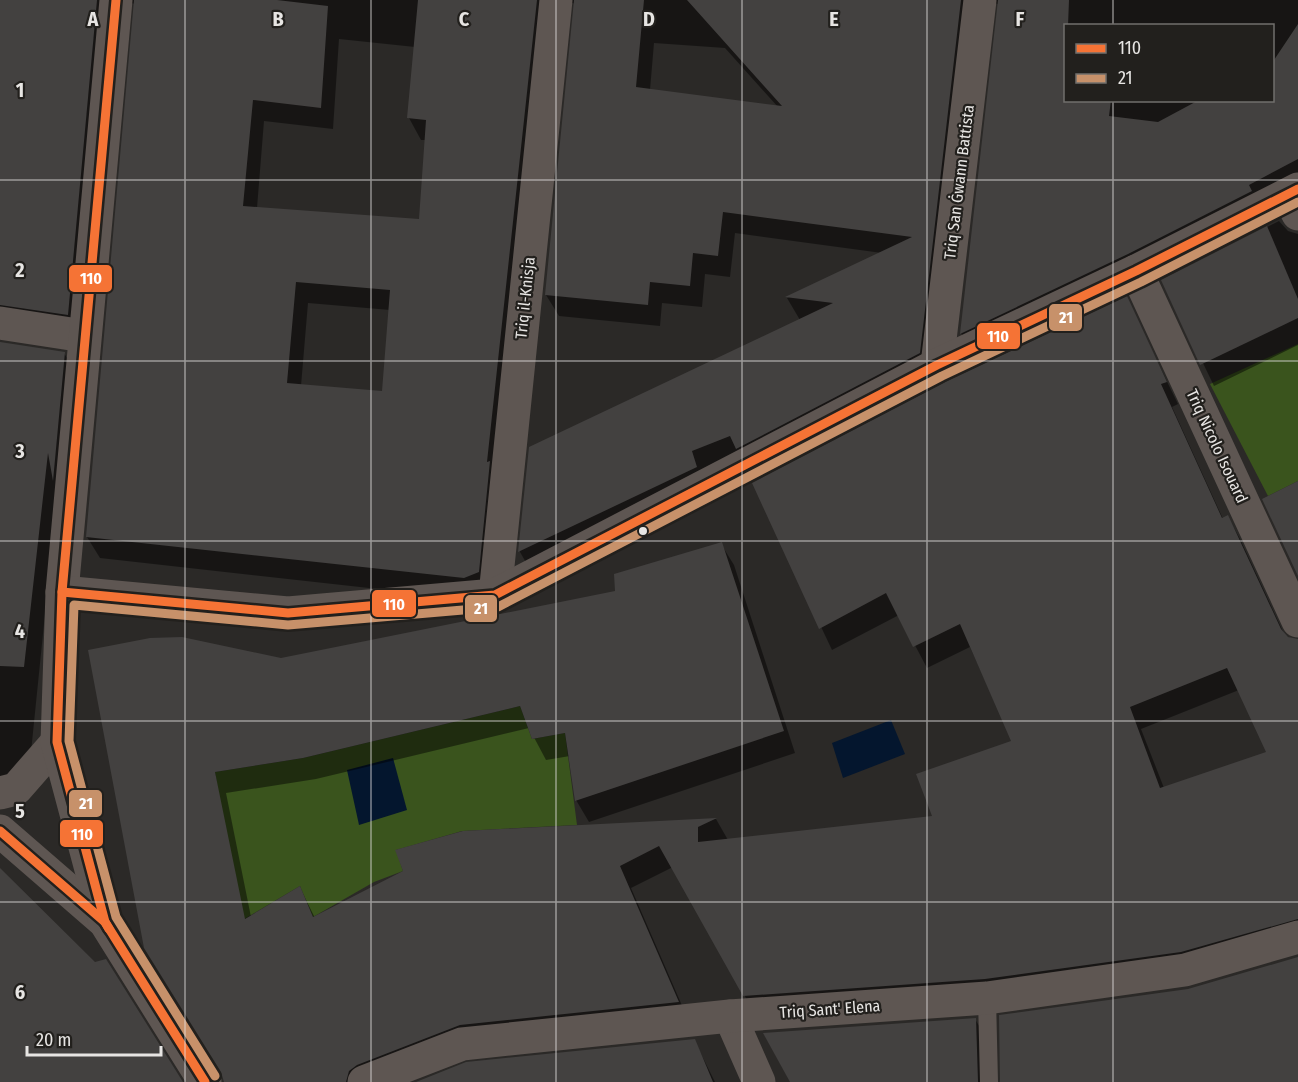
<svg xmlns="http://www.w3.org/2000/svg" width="1298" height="1082" font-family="'Fira Sans Condensed',sans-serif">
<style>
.green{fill:#3a541d}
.water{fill:#04162e}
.shadow{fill:#0007;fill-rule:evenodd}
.building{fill:#434140;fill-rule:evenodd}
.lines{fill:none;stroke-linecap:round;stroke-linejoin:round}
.service{stroke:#5e5652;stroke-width:18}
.minor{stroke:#5e5652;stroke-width:33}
.tertiary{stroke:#5e5652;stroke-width:33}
.bus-1-casing{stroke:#22201d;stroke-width:14}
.bus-2-casing{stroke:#22201d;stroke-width:14}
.bus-1{stroke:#f57335;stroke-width:9}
.bus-2{stroke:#c7916a;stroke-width:9}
.grid{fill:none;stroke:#e7e5e3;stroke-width:1.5;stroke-opacity:0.55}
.bus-dot{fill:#e7e5e3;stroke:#22201d;stroke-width:2}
.labels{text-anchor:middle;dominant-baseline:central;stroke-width:4.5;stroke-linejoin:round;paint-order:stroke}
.street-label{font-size:16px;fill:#e7e5e3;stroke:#22201d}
.grid-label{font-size:20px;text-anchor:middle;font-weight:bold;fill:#e7e5e3;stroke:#22201d;stroke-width:4.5;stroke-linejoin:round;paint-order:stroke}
.line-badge{stroke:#22201d;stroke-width:2}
.badge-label{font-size:16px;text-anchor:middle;font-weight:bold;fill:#fff}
</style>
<rect width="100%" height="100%" fill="#2b2927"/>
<!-- green -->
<g class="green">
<polygon points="1298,344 1298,481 1268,496 1210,384"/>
<polygon points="520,706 532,739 565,733 577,825 462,831 396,850 403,871 374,882 313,917 300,886 241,921 215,772 303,758"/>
</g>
<!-- water -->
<g class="water">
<polygon points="891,720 905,754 843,778 832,743"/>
<polygon points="393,758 407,810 359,825 347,770"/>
</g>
<!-- shadow -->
<g class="shadow">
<path d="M0,0H1298V196L973,354L961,333L1000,5L995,3L931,375L532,573L520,552L530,448L800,320L787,298L882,253L735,233L730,277L705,274L702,307L662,303L660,326L559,316L546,295L576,4L572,3L499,481L477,600L100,558L87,537L136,4L130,3L80,336L0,331ZM1066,26H1272V100H1066ZM339,39L415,47L409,118L421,140H426L420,221L257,208L264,121L333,129ZM654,43L725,48L778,107L650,90ZM308,303L390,310L383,393L301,386Z"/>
<polygon points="1279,221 1288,231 1298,234 1298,345 1214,386 1163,280"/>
<path d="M1126,298L1178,404L1172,407L1223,519L1228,517L1240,539L1285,636L1298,641V943L757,1018L673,867L631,888L690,1024L468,1048L380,1082H225L90,651L281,659L617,592L721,544L734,565L795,753L589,822L576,800L570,756L546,760L529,728L316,779L226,793L251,917L300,888L315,918L404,872L463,832L716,819L728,840L934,817L1013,742L970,647L927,668L899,615L832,650L753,483ZM1239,690L1268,753L1164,788L1141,729Z"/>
<polygon points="0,343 64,353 77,375 58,486 29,772 0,790"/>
<polygon points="975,1019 988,1041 989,1082 792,1082"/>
<polygon points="694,1040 715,1082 420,1082"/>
</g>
<!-- building -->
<g class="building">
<polygon points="0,0 97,0 68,315 0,305"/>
<path d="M134,0H277L328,6L321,108L253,100L243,206L419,219L426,120L407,118L418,0H537L487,462L490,461L479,572L464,578L86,537ZM296,282L390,290L382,391L287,383Z"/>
<polygon points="574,0 644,0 636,87 782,106 687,0 961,0 920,353 736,449 730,436 692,451 697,467 518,552 529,447 833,303 785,297 912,237 723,212 718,256 693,253 690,286 650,282 648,305 545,295"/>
<polygon points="998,0 1069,0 1068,26 1065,26 1064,100 1111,100 1109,116 1158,122 1199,100 1272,100 1272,63 1298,24 1298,159 1249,185 1252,191 1128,254 960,334"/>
<polygon points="1267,226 1298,299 1298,318 1200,365 1161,280"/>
<path d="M1127,296L1167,382L1161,384L1222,518L1228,515L1281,629L1288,637L1298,639V919L1181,952L985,979L743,996L659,846L620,866L679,1002L460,1025L357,1065L349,1071L346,1082H224L221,1072L144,948L88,650L150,638L182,637L281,658L615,591L614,574L722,542L784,731L575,801L565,733L532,739L520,706L303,758L215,772L245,919L300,886L313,917L403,871L395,850L463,831L717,818L698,827V842L932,816L916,774L1011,741L960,624L913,647L886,593L819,629L752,483L945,382ZM1227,668L1266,752L1160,788L1130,707Z"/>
<polygon points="0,342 65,352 53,481 48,453 24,667 0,666"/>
<polygon points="1298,481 1298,576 1262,499"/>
<polygon points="0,868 95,962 106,959 183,1082 0,1082"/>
<polygon points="1298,957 1298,1082 1000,1082 999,1015 1188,989"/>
<polygon points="976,1018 978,1082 790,1082 763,1033"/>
<polygon points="695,1039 713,1082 416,1082 466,1062"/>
</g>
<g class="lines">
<!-- service -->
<polyline class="service" points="987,998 989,1082"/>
<!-- minor -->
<g class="minor">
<polyline points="1288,195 1298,214"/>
<polyline points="1136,271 1298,621"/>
<polyline points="0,323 84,336"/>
<polyline points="937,365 980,0"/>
<polyline points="62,592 116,0"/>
<polyline points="495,595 556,0"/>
<polyline points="730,1016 759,1082"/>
<polyline points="364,1082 462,1044 730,1016 987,998 1185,970 1298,937"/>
</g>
<!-- tertiary -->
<g class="tertiary">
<polyline points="0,793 16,789 57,742"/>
<polyline points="0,831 105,922 205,1082"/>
<polyline points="105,922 57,742 62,592 288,613 495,595 937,365 1136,271 1298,189"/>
</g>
<defs>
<g id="bus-1">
<polyline points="116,0 62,592 57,742 105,922 205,1082"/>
<polyline points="62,592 288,613 495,595 937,365 1136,271 1298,189"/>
<polyline points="0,831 105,922 109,929"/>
</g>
<polyline id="bus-2" points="215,1076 116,917 69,741 74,605 288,625 498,607 942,376 1141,282 1298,202"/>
</defs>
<!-- bus-1 casing -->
<use href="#bus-1" class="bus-1-casing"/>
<!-- bus-2 casing -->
<use href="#bus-2" class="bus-2-casing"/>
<!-- bus-1 -->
<use href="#bus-1" class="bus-1"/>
<!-- bus-2 -->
<use href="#bus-2" class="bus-2"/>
</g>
<!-- grid -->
<path class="grid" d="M185,0V1082M371,0V1082M556,0V1082M742,0V1082M927,0V1082M1113,0V26M1113,100V1082M0,180H1298M0,361H1298M0,541H1298M0,721H1298M0,902H1298"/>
<!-- markers -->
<circle class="bus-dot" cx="643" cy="531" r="5"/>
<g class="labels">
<!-- street labels -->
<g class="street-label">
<text transform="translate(959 182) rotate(-83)">Triq San Ġwann Battista</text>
<text transform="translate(525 298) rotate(-84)">Triq il-Knisja</text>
<text transform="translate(1217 446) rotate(65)">Triq Nicolo Isouard</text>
<text transform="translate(830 1009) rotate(-4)">Triq Sant' Elena</text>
</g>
</g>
<g class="grid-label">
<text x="93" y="26">A</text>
<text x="278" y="26">B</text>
<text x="464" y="26">C</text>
<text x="649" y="26">D</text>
<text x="834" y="26">E</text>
<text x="1020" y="26">F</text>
<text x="20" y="97">1</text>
<text x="20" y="277">2</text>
<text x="20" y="458">3</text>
<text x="20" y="638">4</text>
<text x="20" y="818">5</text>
<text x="20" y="999">6</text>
</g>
<g class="line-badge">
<rect x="68" y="264" width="45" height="29" rx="6" fill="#f57335"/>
<rect x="1048" y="303" width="35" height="29" rx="6" fill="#c7916a"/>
<rect x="976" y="322" width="45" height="28" rx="6" fill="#f57335"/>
<rect x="371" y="589" width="46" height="29" rx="6" fill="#f57335"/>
<rect x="464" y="594" width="34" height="29" rx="6" fill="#c7916a"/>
<rect x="68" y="789" width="35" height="29" rx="6" fill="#c7916a"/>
<rect x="59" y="819" width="45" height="29" rx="6" fill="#f57335"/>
</g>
<g class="badge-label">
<text x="91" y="284">110</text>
<text x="1066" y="323">21</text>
<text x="998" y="342">110</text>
<text x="394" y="610">110</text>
<text x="481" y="614">21</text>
<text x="86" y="809">21</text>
<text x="82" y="840">110</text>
</g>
<!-- legend -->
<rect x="1064" y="24" width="210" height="78" fill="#22201d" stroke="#716f6c" stroke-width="1.5"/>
<rect x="1076" y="44" width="30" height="9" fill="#f57335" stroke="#716f6c" stroke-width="1.5"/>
<text x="1118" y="54" font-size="18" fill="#e7e5e3">110</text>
<rect x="1076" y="74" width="30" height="9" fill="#c7916a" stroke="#716f6c" stroke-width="1.5"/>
<text x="1118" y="84" font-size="18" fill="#e7e5e3">21</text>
<!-- scale -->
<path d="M27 1046v9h134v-9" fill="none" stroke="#e7e5e3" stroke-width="3"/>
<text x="36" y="1046" font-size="18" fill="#e7e5e3" stroke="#22201d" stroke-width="4.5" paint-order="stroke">20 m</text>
</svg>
